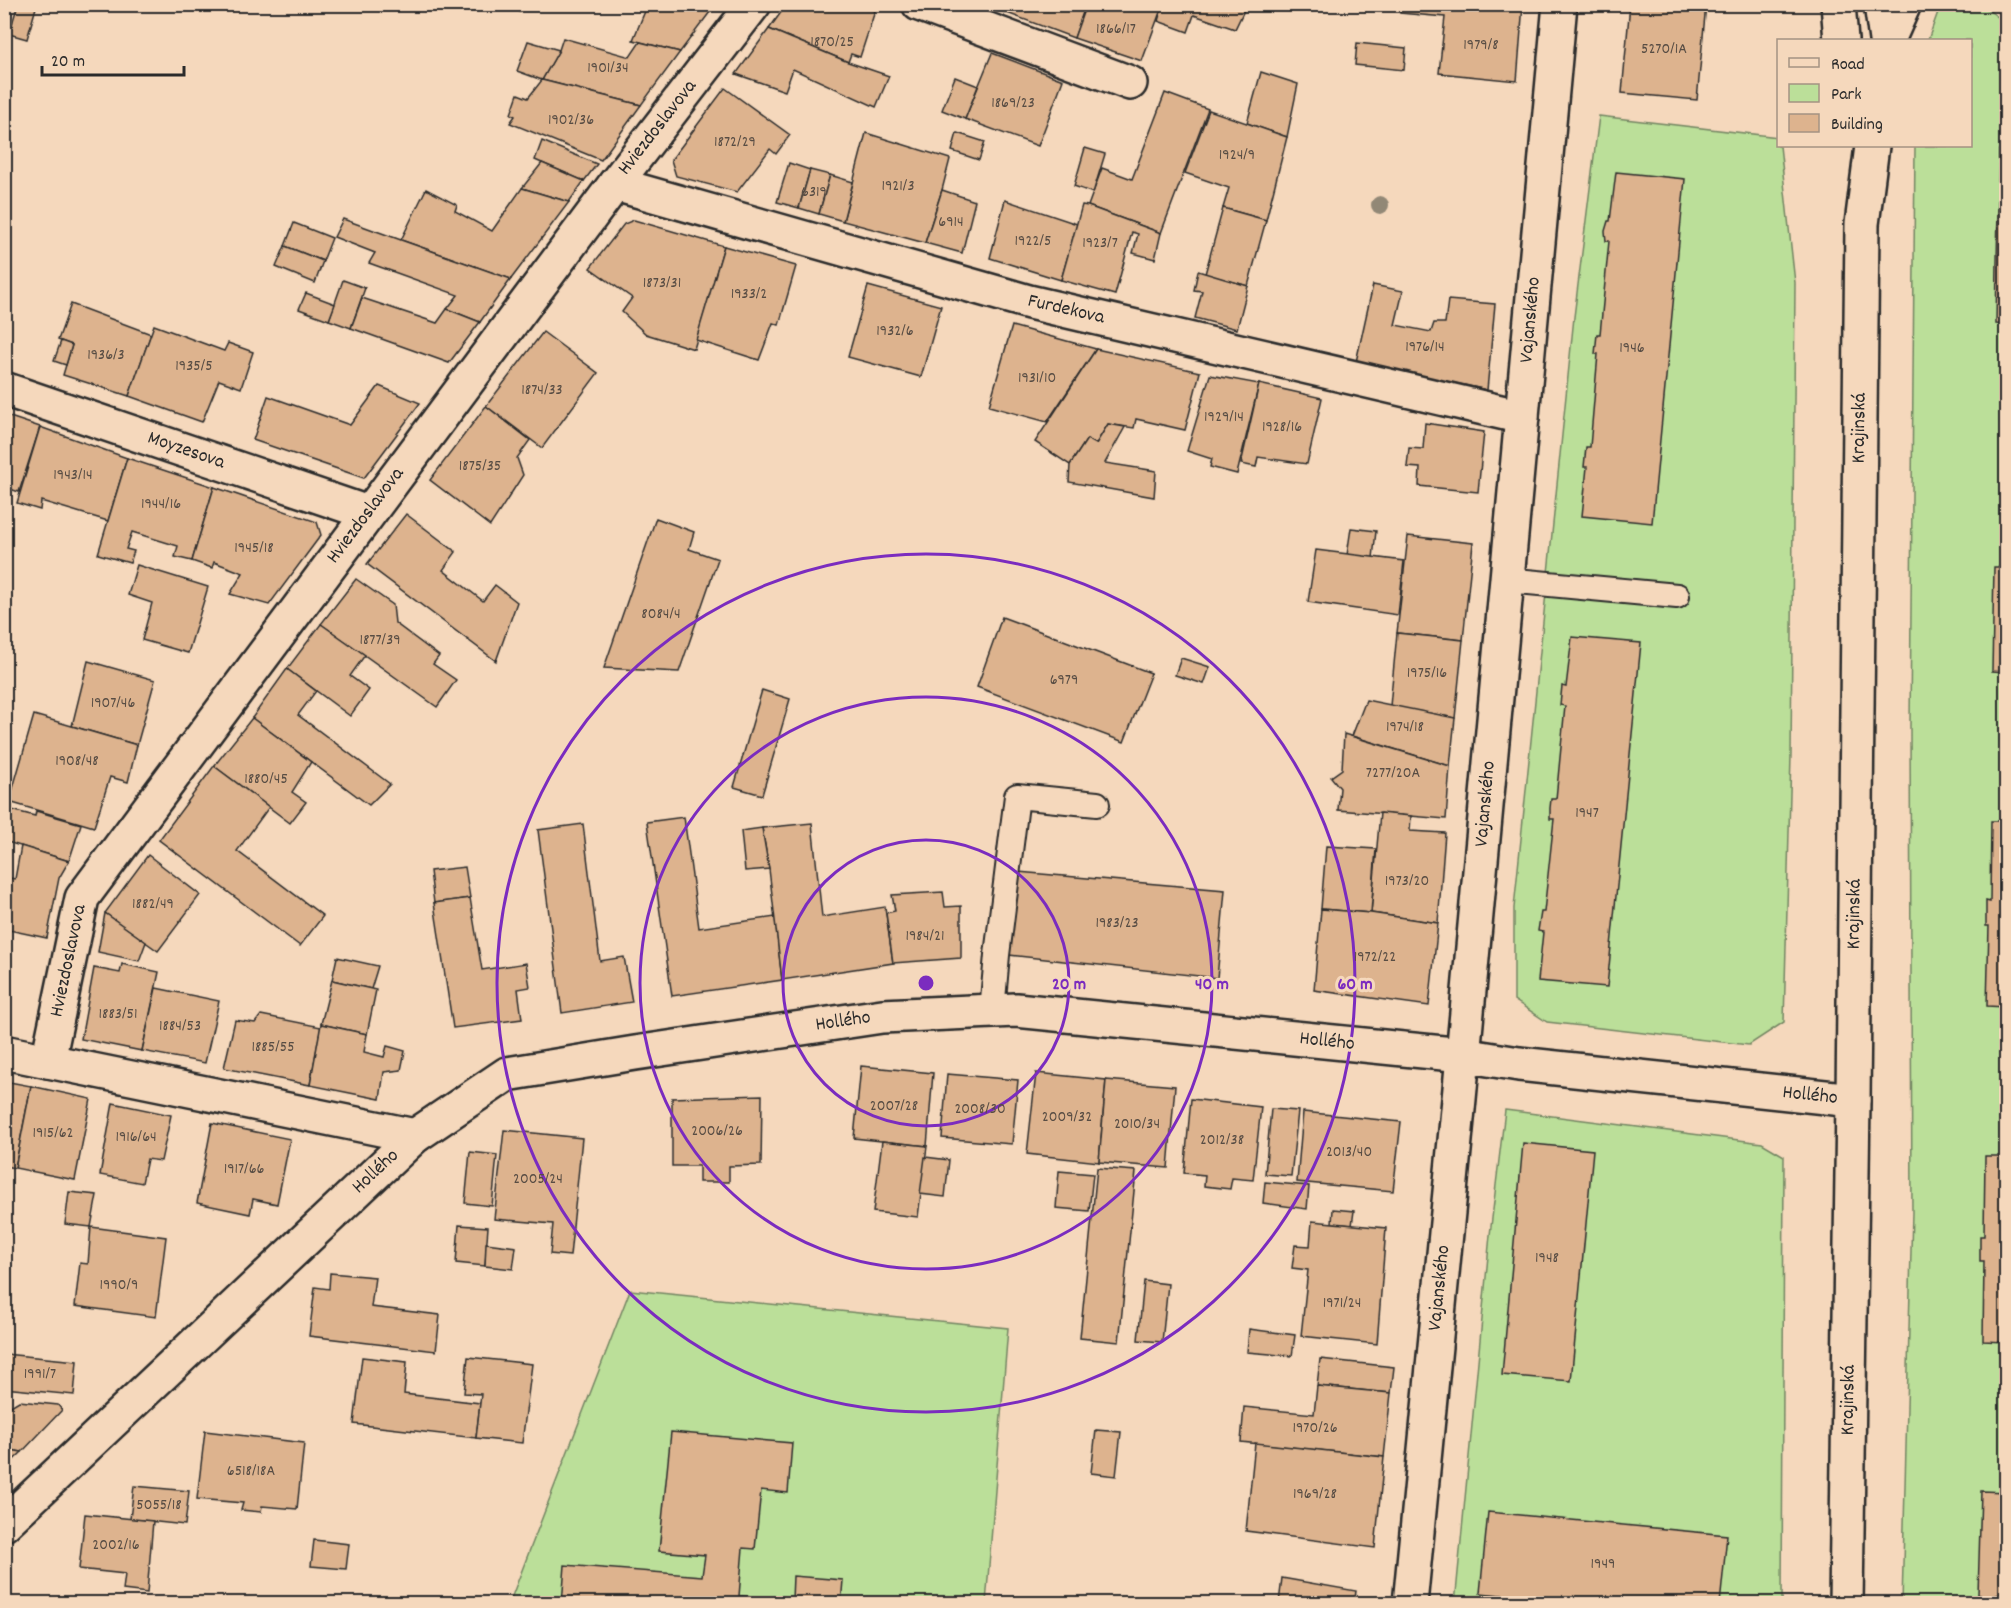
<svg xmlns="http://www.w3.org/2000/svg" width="2011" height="1608" font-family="Dekko,sans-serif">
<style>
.green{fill:#bbdf99;stroke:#738562;stroke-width:1.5}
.building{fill:#ddb38e;stroke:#2b2b2b;stroke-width:1.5}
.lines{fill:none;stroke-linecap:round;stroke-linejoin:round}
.lane-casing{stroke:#2b2b2b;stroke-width:28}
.street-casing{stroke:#2b2b2b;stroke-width:38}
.secondary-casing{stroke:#2b2b2b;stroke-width:38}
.lane{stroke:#f5d8bc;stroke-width:24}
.street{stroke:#f5d8bc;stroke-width:33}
.secondary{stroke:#f5d8bc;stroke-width:33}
.tree{fill:#928876}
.ring{fill:none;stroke:#7b2cbf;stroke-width:3}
.labels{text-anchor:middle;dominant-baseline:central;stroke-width:6;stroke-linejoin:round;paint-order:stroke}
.number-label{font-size:16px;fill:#584d44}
.street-label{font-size:20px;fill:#2b2b2b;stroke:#f5d8bc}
.centre{fill:#7b2cbf;stroke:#f5d8bc;stroke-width:3}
.ring-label{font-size:18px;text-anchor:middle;font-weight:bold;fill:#7b2cbf;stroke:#f5d8bc;stroke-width:6;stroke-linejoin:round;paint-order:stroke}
</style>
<rect width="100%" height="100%" fill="#f5d8bc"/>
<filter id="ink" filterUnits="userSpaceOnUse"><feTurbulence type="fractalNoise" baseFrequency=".0167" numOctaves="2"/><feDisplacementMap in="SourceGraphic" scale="12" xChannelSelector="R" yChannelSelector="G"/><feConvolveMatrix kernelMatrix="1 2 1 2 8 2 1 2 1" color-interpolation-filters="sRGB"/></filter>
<g filter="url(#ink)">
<!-- green -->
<g class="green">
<polygon points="1980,4 2006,23 2006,1603 1902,1604 1912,1212 1910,727 1915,146 1970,146 1970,40 1928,40 1938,12 1946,5"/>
<polygon points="1599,116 1778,137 1778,146 1780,146 1795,283 1791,755 1784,1022 1749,1045 1547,1022 1514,1000 1514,908 1574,317"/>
<polygon points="1505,1110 1762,1143 1784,1156 1782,1603 1455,1604 1490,1235"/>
<polygon points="630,1290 1008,1328 986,1603 509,1604"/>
</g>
<!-- building -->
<g class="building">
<polygon points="18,4 37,4 27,39 9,34"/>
<polygon points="492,4 522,4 520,12"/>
<polygon points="648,4 716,4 680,52 633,40"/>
<polygon points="787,4 859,4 875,11 860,57 851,54 848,62 769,29"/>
<polygon points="982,4 1010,4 1007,13"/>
<polygon points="1010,4 1084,4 1086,5 1074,38 1007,13"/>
<polygon points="1163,4 1247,4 1235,29 1194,15 1188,32 1158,21"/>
<polygon points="1163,4 1142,61 1074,38 1086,4"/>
<polygon points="1401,4 1523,4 1517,81 1439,73 1445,17 1400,13"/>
<polygon points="1630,4 1706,4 1697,100 1622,93"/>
<polygon points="769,29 848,62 889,76 876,107 793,69 785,91 736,74"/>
<polygon points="563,38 630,57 640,42 680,52 641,105 542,80 559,50"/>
<polygon points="528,41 559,50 542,80 517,71"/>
<polygon points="1357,43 1406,48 1404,70 1355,65"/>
<polygon points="992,53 1063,80 1038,146 965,119"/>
<polygon points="1261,72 1298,84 1287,137 1247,123"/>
<polygon points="955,77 978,86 965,119 942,110"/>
<polygon points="542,80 641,105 601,160 510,123 515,116 511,114 518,94 528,98"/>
<polygon points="725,88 790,135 776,154 770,149 737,192 676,176 671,160"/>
<polygon points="1165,93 1208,109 1161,233 1088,206 1102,168 1132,179"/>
<polygon points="1209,110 1287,137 1266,220 1223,208 1229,188 1185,173"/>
<polygon points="866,133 950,159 942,190 925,243 843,221"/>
<polygon points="957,133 985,142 979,160 952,151"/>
<polygon points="542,141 597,164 584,181 535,160"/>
<polygon points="1085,148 1105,154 1093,193 1074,186"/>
<polygon points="1999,150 2006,151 2006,325 1996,324"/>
<polygon points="542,163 584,181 569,202 522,188"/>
<polygon points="789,163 810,170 799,208 777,202"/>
<polygon points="810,170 830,175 819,214 799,208"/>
<polygon points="1616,172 1685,179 1652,523 1582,516 1587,467 1584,467 1586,447 1590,447 1598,354 1595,354 1597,334 1600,334 1609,241 1606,241 1605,231 1608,221 1610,221"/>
<polygon points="830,175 853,182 843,221 819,214"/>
<polygon points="522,188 569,202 511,279 401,240 426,189 457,205 455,211 492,231"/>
<polygon points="942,190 975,201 962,253 925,243"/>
<polygon points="1005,200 1077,224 1061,280 990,258"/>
<polygon points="1082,205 1088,206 1161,233 1155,259 1133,253 1138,234 1132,232 1115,295 1061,280"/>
<polygon points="1223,208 1266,220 1248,286 1205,274"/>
<polygon points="343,219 401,240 511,279 480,322 447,309 458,295 369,263 375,253 334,237"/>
<polygon points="634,220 724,246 694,349 646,334 622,312 632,298 590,268 624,224"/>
<polygon points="294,223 332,238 323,261 285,246"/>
<polygon points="285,246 323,261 315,283 276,267"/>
<polygon points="724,246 796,266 779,325 773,323 759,360 696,340"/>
<polygon points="1198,271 1248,286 1237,329 1195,318 1202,291 1194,290"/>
<polygon points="343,280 365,288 351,328 329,320"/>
<polygon points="1373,285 1403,291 1395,325 1431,332 1434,323 1445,323 1448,300 1495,304 1487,390 1356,362"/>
<polygon points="868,286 941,306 921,377 848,357"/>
<polygon points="306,293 335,304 329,320 299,309"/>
<polygon points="362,298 437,323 447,309 480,322 449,363 351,328"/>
<polygon points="71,304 151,334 129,396 63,375 72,345 58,340"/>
<polygon points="154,325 224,351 228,343 253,352 241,388 219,380 202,422 129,396"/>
<polygon points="1012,326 1096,349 1047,422 989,406"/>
<polygon points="543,332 598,373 542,448 486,406"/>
<polygon points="61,341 72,345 66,365 54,361"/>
<polygon points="1096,349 1200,372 1185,430 1136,419 1134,428 1108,424 1096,444 1087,439 1070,465 1035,442"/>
<polygon points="1210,375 1259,384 1237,474 1210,467 1212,459 1187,451"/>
<polygon points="1259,384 1322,398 1307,464 1258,457 1256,467 1241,464"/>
<polygon points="379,386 420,403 364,478 253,440 268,396 350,425"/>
<polygon points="486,406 530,440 517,458 523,475 490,526 430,480"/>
<polygon points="4,415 40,427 19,492 4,487"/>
<polygon points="1425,423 1484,432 1478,492 1419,486 1420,468 1407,467 1409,448 1423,449"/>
<polygon points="1108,424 1125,427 1105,463 1156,471 1154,497 1069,482 1070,465 1087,439 1096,444"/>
<polygon points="40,427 127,458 108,521 41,501 40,510 17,503"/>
<polygon points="127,458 214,487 192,561 175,557 178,546 132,532 126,549 134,551 130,563 98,554"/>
<polygon points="214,487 317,522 321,535 269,605 230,594 243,573 214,562 212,568 192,561"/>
<polygon points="406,514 456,552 443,570 483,601 495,585 517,602 496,661 367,564"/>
<polygon points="656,518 694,532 689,549 718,559 679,672 604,668"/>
<polygon points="1351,528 1376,531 1373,558 1347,555"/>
<polygon points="1408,536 1473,543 1463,640 1397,633"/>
<polygon points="1316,550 1404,561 1398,615 1308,602"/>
<polygon points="137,565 208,587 188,653 142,640 152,603 128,595"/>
<polygon points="1994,567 2006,567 2006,672 1992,671"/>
<polygon points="356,579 393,605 395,623 439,656 433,664 456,680 437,707 321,624"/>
<polygon points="1002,617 1151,673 1124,742 977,687"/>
<polygon points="321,624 365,655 350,676 369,690 350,716 287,669"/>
<polygon points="1397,633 1463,640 1455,718 1390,706"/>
<polygon points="1572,637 1641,643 1607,987 1538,981 1543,932 1538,931 1541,912 1544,912 1554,819 1550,819 1550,808 1551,799 1556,799 1565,706 1560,705 1562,686 1566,687"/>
<polygon points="1181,658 1210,667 1204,684 1175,675"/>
<polygon points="88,661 155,680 137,745 72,726"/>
<polygon points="287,669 316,691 298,715 390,784 369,805 252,718"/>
<polygon points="762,690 790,699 762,795 734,787"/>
<polygon points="1366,700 1455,718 1450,766 1352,736"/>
<polygon points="34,715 137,745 128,782 110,777 94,827 9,802"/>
<polygon points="252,718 311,762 292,792 306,802 290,823 214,766"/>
<polygon points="1344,734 1450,766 1446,819 1338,810 1340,788 1331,777 1342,769"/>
<polygon points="214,766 269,807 237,851 323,916 300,946 159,840"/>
<polygon points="4,808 35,816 36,811 81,824 69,861 4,841"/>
<polygon points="1380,813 1411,816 1410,831 1445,833 1438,923 1371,913"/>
<polygon points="684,817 699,928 775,917 782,980 672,996 647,822"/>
<polygon points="1991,821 2006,821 2006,1007 1987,1006 1989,926 1986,926 1986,901 1990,902"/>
<polygon points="812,823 822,917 885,907 893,963 782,980 769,869 762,828"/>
<polygon points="583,824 600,961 624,957 632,1002 562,1013 538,830"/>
<polygon points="762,828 769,869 745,871 741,831"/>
<polygon points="21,846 69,861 59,878 47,938 4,929 4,877 15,879"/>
<polygon points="1326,846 1376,849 1371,913 1321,909"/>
<polygon points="148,855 200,895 158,951 105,913"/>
<polygon points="465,867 470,898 434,903 430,871"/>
<polygon points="1018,872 1225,890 1217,978 1009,955"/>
<polygon points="943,892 945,907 961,906 961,958 893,963 886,913 895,911 892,895"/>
<polygon points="470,898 482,970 526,963 530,987 518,989 522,1019 453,1028 434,903"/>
<polygon points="1321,909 1371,913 1438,923 1429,1006 1314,990"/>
<polygon points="105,913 146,942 139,961 98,952"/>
<polygon points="337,957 378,966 371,989 332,980"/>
<polygon points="122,964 159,972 142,1051 81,1039 94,968 120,973"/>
<polygon points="332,980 376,990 367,1034 321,1024"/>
<polygon points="156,988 219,1001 205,1063 142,1051"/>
<polygon points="261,1015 321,1027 310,1085 224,1068 235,1020 255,1023"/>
<polygon points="321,1024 367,1034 364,1052 384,1057 387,1046 405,1051 401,1070 384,1072 380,1099 310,1085"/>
<polygon points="861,1066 933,1073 927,1146 854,1138"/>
<polygon points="1036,1073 1106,1080 1099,1162 1027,1154"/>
<polygon points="947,1074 1018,1080 1012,1144 942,1138"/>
<polygon points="1106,1080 1175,1086 1168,1168 1099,1162"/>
<polygon points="4,1081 31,1086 15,1168 4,1166"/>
<polygon points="31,1086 91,1099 75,1180 15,1168"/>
<polygon points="762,1095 761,1165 729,1166 729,1182 699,1182 699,1166 672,1166 672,1098"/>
<polygon points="1191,1099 1261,1107 1253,1180 1232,1178 1230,1189 1204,1186 1205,1175 1184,1173"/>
<polygon points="113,1103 171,1115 161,1161 147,1159 142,1183 100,1175"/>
<polygon points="1271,1109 1298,1111 1291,1176 1265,1174"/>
<polygon points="1303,1112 1401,1122 1393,1191 1297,1182"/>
<polygon points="212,1123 290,1139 277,1204 253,1199 250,1214 197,1203"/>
<polygon points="504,1130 582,1138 570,1256 550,1254 553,1224 494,1219"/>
<polygon points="882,1141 927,1146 918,1217 873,1212"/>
<polygon points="1523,1143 1593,1150 1571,1381 1502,1375"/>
<polygon points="470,1152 497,1155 492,1206 465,1203"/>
<polygon points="1985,1156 2006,1156 2006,1342 1983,1341 1984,1261 1980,1261 1980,1236 1984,1236"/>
<polygon points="925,1157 949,1160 945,1197 920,1194"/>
<polygon points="1097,1168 1136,1171 1119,1342 1080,1338"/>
<polygon points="1059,1171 1093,1174 1089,1211 1056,1208"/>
<polygon points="1265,1182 1309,1186 1307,1209 1263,1203"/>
<polygon points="69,1192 97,1195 91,1227 65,1224"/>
<polygon points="1333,1209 1354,1211 1352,1225 1332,1223"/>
<polygon points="1312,1221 1386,1228 1377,1344 1301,1336 1308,1270 1292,1268 1295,1245 1310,1246"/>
<polygon points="459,1225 488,1227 485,1266 456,1263"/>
<polygon points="91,1227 166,1237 156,1317 75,1306 80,1263 88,1264"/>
<polygon points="486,1243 516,1247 513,1269 485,1266"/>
<polygon points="330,1273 375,1277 371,1307 440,1315 436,1351 309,1336 315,1287 329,1289"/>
<polygon points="1144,1281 1168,1284 1162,1342 1138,1340"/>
<polygon points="1249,1329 1295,1335 1292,1356 1247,1352"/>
<polygon points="4,1354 77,1361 74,1395 4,1388"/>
<polygon points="362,1357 407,1362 404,1394 480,1403 476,1438 354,1424"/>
<polygon points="468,1357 532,1364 522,1443 476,1438 481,1394 464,1393"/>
<polygon points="1320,1359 1394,1367 1391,1393 1317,1386"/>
<polygon points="1317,1386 1391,1393 1384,1457 1241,1442 1244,1407 1314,1414"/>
<polygon points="19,1401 58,1405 62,1410 22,1452 4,1449 4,1410"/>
<polygon points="1096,1430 1121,1432 1116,1476 1091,1473"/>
<polygon points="205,1431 304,1443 297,1509 262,1506 261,1512 241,1510 243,1503 197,1499"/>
<polygon points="671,1432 792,1443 788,1493 761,1490 755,1549 743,1548 739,1596 792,1600 793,1576 843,1580 841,1604 562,1604 565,1565 702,1576 705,1555 659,1551"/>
<polygon points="1255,1443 1384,1457 1375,1548 1246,1531"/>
<polygon points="4,1449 22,1452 4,1469"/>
<polygon points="134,1486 189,1491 185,1525 130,1519"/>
<polygon points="1981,1491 2006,1492 2006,1595 1978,1595"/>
<polygon points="1488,1512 1727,1535 1720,1604 1588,1604 1548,1600 1546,1603 1533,1602 1533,1598 1480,1593"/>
<polygon points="85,1514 153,1521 147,1593 123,1590 125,1574 79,1569"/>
<polygon points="314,1540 349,1544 346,1569 311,1566"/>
<polygon points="1282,1578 1356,1591 1354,1604 1265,1604 1265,1601 1279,1603"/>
</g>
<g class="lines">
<defs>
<g id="lane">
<polyline points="1507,580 1677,596"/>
<polyline points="992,1011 997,955 1017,796 1097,804"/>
</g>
<g id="street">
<polyline points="919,4 1130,83"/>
<polyline points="1888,40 1904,4"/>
<polyline points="615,184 1029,302 1522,417"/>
<polyline points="4,389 368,513"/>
<polyline points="4,1052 415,1136"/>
<polyline points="48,1061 82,898 615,184 754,4"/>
<polyline points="4,1524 415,1136 507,1074 635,1053 882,1016 1016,1010 1463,1055 1519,1064 1853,1100"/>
<polyline points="1410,1604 1459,1099 1560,4"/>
</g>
<g id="secondary">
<polyline points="1838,4 1841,40"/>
<polyline points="1881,4 1886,40"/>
<polyline points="1846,1604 1853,1100 1862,224 1872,146"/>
</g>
</defs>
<!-- lane casing -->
<use href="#lane" class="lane-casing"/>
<!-- street casing -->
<use href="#street" class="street-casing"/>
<!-- secondary casing -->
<use href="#secondary" class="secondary-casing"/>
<!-- lane -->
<use href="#lane" class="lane"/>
<!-- street -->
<use href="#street" class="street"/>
<!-- secondary -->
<use href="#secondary" class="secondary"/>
</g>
<!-- trees -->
<circle class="tree" cx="1380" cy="205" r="9"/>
</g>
<!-- distance rings -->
<g class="ring">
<circle cx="926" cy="983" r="143"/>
<circle cx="926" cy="983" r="286"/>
<circle cx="926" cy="983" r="429"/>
</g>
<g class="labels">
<!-- number labels -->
<g class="number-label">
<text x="1116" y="29">1866/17</text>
<text x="832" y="42">1870/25</text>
<text x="1481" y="45">1979/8</text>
<text x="1664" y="49">5270/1A</text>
<text x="608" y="68">1901/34</text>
<text x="1013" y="103">1869/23</text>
<text x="571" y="120">1902/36</text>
<text x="735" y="142">1872/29</text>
<text x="1237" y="155">1924/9</text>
<text x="898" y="186">1921/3</text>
<text x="814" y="192">6319</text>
<text x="951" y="222">6914</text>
<text x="1033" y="241">1922/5</text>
<text x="1100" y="243">1923/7</text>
<text x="662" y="283">1873/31</text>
<text x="749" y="294">1933/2</text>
<text x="895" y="331">1932/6</text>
<text x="1425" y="347">1976/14</text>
<text x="1632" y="348">1946</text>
<text x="106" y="355">1936/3</text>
<text x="194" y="366">1935/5</text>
<text x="1037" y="378">1931/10</text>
<text x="542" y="390">1874/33</text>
<text x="1224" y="417">1929/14</text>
<text x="1282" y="427">1928/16</text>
<text x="480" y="466">1875/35</text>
<text x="73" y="475">1943/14</text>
<text x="161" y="504">1944/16</text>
<text x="254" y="548">1945/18</text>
<text x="661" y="614">8084/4</text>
<text x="380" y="640">1877/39</text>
<text x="1427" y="673">1975/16</text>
<text x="1064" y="680">6979</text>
<text x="113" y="703">1907/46</text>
<text x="1405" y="727">1974/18</text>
<text x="77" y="761">1908/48</text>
<text x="1393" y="773">7277/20A</text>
<text x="266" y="779">1880/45</text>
<text x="1587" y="813">1947</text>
<text x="1407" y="881">1973/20</text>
<text x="153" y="904">1882/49</text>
<text x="1117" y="923">1983/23</text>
<text x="925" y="936">1984/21</text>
<text x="1375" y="957">1972/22</text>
<text x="118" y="1014">1883/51</text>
<text x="180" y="1026">1884/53</text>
<text x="273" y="1047">1885/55</text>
<text x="894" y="1106">2007/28</text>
<text x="980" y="1109">2008/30</text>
<text x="1067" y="1117">2009/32</text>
<text x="1137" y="1124">2010/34</text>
<text x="717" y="1131">2006/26</text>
<text x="53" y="1133">1915/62</text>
<text x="136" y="1137">1916/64</text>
<text x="1222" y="1140">2012/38</text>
<text x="1349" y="1152">2013/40</text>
<text x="244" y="1169">1917/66</text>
<text x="538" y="1179">2005/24</text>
<text x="1547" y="1258">1948</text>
<text x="119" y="1285">1990/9</text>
<text x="1342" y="1303">1971/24</text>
<text x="40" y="1374">1991/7</text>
<text x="1315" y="1428">1970/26</text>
<text x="251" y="1471">6518/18A</text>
<text x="1315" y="1494">1969/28</text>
<text x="159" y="1505">5055/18</text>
<text x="116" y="1545">2002/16</text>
<text x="1603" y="1564">1949</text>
</g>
<!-- street labels -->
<g class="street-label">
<text transform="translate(658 128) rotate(-52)">Hviezdoslavova</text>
<text transform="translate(1066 310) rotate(13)">Furdekova</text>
<text transform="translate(1531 320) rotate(-85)">Vajanského</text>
<text transform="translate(1860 428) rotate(-89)">Krajinská</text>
<text transform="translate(186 451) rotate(19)">Moyzesova</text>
<text transform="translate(366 516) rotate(-53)">Hviezdoslavova</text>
<text transform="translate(1486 804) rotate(-85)">Vajanského</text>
<text transform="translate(1855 914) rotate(-89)">Krajinská</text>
<text transform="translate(69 961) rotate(-78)">Hviezdoslavova</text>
<text transform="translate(843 1022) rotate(-8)">Hollého</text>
<text transform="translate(1327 1042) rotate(6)">Hollého</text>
<text transform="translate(1810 1096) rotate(6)">Hollého</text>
<text transform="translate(376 1172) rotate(-43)">Hollého</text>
<text transform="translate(1440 1288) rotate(-84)">Vajanského</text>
<text transform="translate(1849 1400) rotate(-89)">Krajinská</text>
</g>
</g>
<circle cx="926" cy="983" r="9" class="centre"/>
<g class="ring-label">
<text x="1069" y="989">20 m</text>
<text x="1212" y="989">40 m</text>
<text x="1355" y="989">60 m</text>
</g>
<!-- margin -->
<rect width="2011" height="1608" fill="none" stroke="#f5d8bc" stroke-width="24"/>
<rect x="12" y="12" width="1987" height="1584" fill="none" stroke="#2b2b2b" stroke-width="2" filter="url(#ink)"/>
<!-- legend -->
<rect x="1777" y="39" width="195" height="108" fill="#f5d8bc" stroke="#a49382" stroke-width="1.5"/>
<rect x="1789" y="58" width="30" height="9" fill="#f5d8bc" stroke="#a49382" stroke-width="1.5"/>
<text x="1831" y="69" font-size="18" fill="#2b2b2b">Road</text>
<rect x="1789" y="84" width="30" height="18" fill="#bbdf99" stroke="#a49382" stroke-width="1.5"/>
<text x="1831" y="99" font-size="18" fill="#2b2b2b">Park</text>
<rect x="1789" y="114" width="30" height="18" fill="#ddb38e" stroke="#a49382" stroke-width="1.5"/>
<text x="1831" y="129" font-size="18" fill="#2b2b2b">Building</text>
<!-- scale -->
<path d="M42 66v9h142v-9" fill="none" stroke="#2b2b2b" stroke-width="3"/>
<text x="51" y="66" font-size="18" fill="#2b2b2b" stroke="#f5d8bc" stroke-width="4.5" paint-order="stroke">20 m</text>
</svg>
